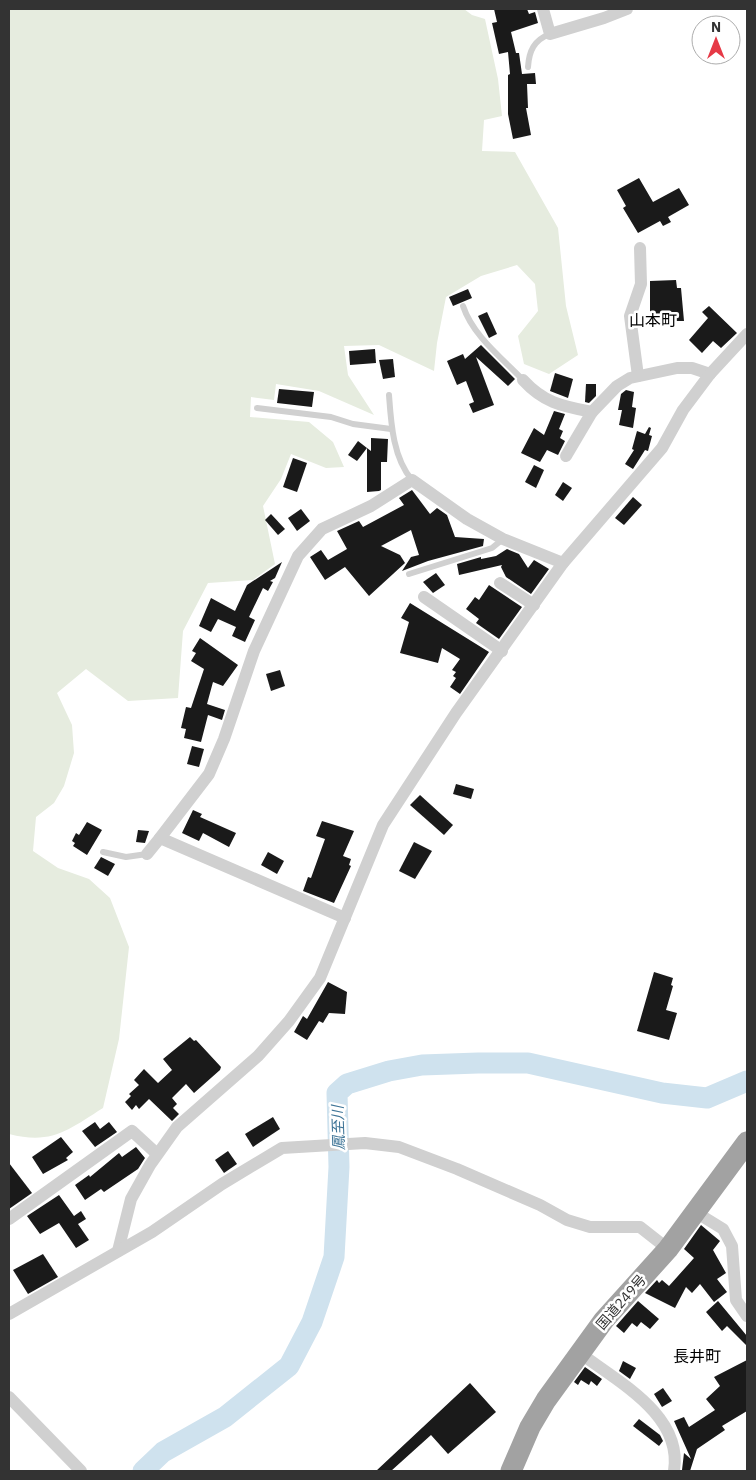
<svg xmlns="http://www.w3.org/2000/svg" width="756" height="1480" font-family="'IBM Plex Sans','Noto Sans JP',sans-serif">
<style>
.green{fill:#e6ecdf}
.lines{fill:none;stroke-linecap:round;stroke-linejoin:round}
.river{stroke:#cfe2ee;stroke-width:21}
.building{fill:#1a1a1a}
.service{stroke:#d0d0d0;stroke-width:6}
.minor{stroke:#d0d0d0;stroke-width:12}
.trunk{stroke:#a2a2a2;stroke-width:21}
.labels{text-anchor:middle;dominant-baseline:central;stroke-width:5;stroke-linejoin:round;paint-order:stroke}
.street-label{font-size:14px;fill:#333;stroke:#fff}
.water-label{font-size:15px;font-style:italic;fill:#3f7597;stroke:#fff}
.quarter-label{font-size:16px;fill:#000;stroke:#fff}
</style>
<rect width="100%" height="100%" fill="#fff"/>
<!-- green -->
<path class="green" d="M9,9H464L472,15L485,19L498,79L502,116L484,120L482,151L515,152L558,228L566,306L578,355L549,374L524,364L518,336L538,311L535,284L517,265L481,276L446,297L437,343L434,371L379,345L344,346L348,375L374,415L319,391L276,384L274,400L251,397L250,417L309,422L333,442L344,467L326,468L291,454L281,479L263,506L275,564L253,580L208,583L183,631L178,698L128,701L86,669L57,693L72,725L74,753L64,786L54,803L36,817L33,851L58,868L89,879L110,898L129,947L119,1039L103,1108C68,1130 52,1145 9,1134Z"/>
<g class="lines">
<!-- river -->
<polyline class="river" points="143,1471 163,1452 225,1417 289,1366 312,1322 334,1257 339,1167 337,1093 347,1084 389,1071 422,1065 478,1063 528,1063 662,1093 707,1098 747,1081"/>
</g>
<!-- building -->
<g class="building">
<polygon points="494,9 527,9 529,14 535,12 538,23 511,32 516,53 519,53 522,74 535,73 536,84 527,84 528,108 526,108 531,135 513,139 508,114 508,75 510,74 508,52 499,54 492,23 497,22"/>
<polygon points="639,178 653,202 679,188 689,205 668,217 671,222 663,226 660,221 638,233 623,208 626,206 617,190"/>
<polygon points="676,280 677,288 681,288 684,321 674,321 671,316 650,317 650,281"/>
<polygon points="468,289 472,298 453,306 449,297"/>
<polygon points="709,306 737,333 721,348 713,341 702,353 689,340 708,318 702,312"/>
<polygon points="487,312 497,334 489,338 478,316"/>
<polygon points="481,345 515,379 508,386 476,357 494,405 473,413 469,404 474,402 466,381 457,385 447,361 463,354 465,359"/>
<polygon points="375,349 376,363 350,365 349,351"/>
<polygon points="393,359 395,377 383,379 379,360"/>
<polygon points="555,373 573,379 568,398 550,391"/>
<polygon points="586,384 596,384 596,396 589,403 585,402"/>
<polygon points="279,389 314,392 312,407 277,403"/>
<polygon points="626,390 634,392 632,407 636,408 633,428 619,425 622,410 618,410 621,394"/>
<polygon points="554,411 565,414 559,429 563,431 560,438 565,441 558,455 547,450 540,462 521,453 534,428 544,435"/>
<polygon points="649,427 651,428 649,435 652,436 648,451 645,450 633,469 625,464 634,450 632,449 637,431 645,434"/>
<polygon points="371,438 388,439 387,462 381,462 381,490 379,491 367,492 367,448 371,451"/>
<polygon points="358,441 367,448 357,461 348,455"/>
<polygon points="293,458 307,463 297,492 283,487"/>
<polygon points="534,465 544,470 536,488 525,482"/>
<polygon points="563,482 572,488 563,501 555,495"/>
<polygon points="412,490 430,514 437,508 447,515 455,537 484,539 483,546 428,561 402,571 411,557 419,555 411,530 381,546 400,555 405,563 369,596 345,567 325,580 310,557 321,550 328,560 347,549 337,531 359,521 363,527 404,505 399,498"/>
<polygon points="633,497 642,505 624,525 615,518"/>
<polygon points="301,509 310,521 297,531 288,518"/>
<polygon points="271,514 285,529 278,535 265,520"/>
<polygon points="507,549 519,554 528,568 534,560 549,569 531,594 506,577 501,567 502,565 459,575 457,564 481,557 481,559 496,556"/>
<polygon points="282,562 275,578 270,581 273,582 268,591 263,588 249,617 255,620 245,642 232,636 236,627 218,619 211,632 199,626 211,598 235,611 247,585"/>
<polygon points="436,573 445,585 433,593 423,582"/>
<polygon points="489,585 522,607 499,639 476,623 479,619 466,609 475,597 479,600"/>
<polygon points="410,603 489,652 460,694 450,687 456,678 453,676 456,672 452,670 460,659 442,648 438,663 400,653 409,622 401,618"/>
<polygon points="200,638 238,665 223,686 213,682 207,704 225,710 222,720 208,715 201,742 184,738 186,729 181,728 186,707 191,708 204,669 191,661 196,653 192,651"/>
<polygon points="280,670 285,686 271,691 266,674"/>
<polygon points="192,746 204,749 199,767 187,764"/>
<polygon points="456,784 474,789 471,799 453,794"/>
<polygon points="420,795 453,825 444,835 410,805"/>
<polygon points="193,810 202,814 200,817 236,833 229,847 203,833 199,841 182,833"/>
<polygon points="322,821 354,831 343,856 351,859 349,865 351,866 334,903 303,891 308,877 311,878 325,839 316,836"/>
<polygon points="87,822 102,830 87,855 73,846 75,843 72,841 76,833 79,835"/>
<polygon points="138,830 149,831 145,843 136,842"/>
<polygon points="414,842 432,851 415,879 399,871"/>
<polygon points="268,852 284,861 277,874 261,865"/>
<polygon points="101,857 115,864 108,876 94,868"/>
<polygon points="654,972 673,978 671,985 673,986 666,1010 677,1013 669,1040 637,1031"/>
<polygon points="328,982 347,992 345,1014 329,1013 323,1023 319,1021 307,1040 294,1032 303,1016 307,1019"/>
<polygon points="190,1037 194,1041 196,1040 221,1067 220,1070 194,1093 186,1084 172,1098 177,1104 173,1108 179,1114 172,1121 149,1099 139,1109 136,1105 132,1110 125,1102 131,1096 129,1094 139,1085 134,1080 144,1069 158,1083 172,1070 163,1059"/>
<polygon points="273,1117 280,1129 253,1147 245,1134"/>
<polygon points="95,1122 100,1129 109,1122 117,1132 95,1147 82,1131"/>
<polygon points="61,1137 73,1152 66,1158 68,1160 43,1174 32,1157"/>
<polygon points="136,1147 145,1158 138,1169 104,1192 101,1189 85,1200 75,1185 89,1175 90,1177 119,1153 122,1157"/>
<polygon points="228,1151 237,1164 224,1173 215,1160"/>
<polygon points="9,1163 32,1193 9,1209"/>
<polygon points="59,1195 74,1216 81,1211 86,1219 78,1224 89,1240 76,1248 59,1223 40,1234 27,1216"/>
<polygon points="701,1225 720,1241 713,1250 726,1273 717,1279 727,1292 714,1302 700,1284 692,1293 686,1287 675,1308 645,1293 657,1280 659,1283 662,1280 669,1286 694,1258 684,1249"/>
<polygon points="43,1254 58,1277 28,1294 13,1270"/>
<polygon points="638,1301 659,1319 650,1329 641,1322 637,1327 632,1323 624,1333 616,1326"/>
<polygon points="718,1301 747,1336 747,1346 727,1326 722,1331 706,1312"/>
<polygon points="747,1360 747,1411 722,1426 725,1430 697,1449 690,1471 682,1470 684,1453 691,1459 674,1421 684,1417 689,1427 715,1410 706,1399 720,1386 714,1377"/>
<polygon points="623,1361 636,1368 630,1379 619,1371"/>
<polygon points="585,1367 602,1379 597,1386 591,1381 589,1385 581,1380 578,1385 574,1382"/>
<polygon points="470,1383 496,1412 448,1454 431,1435 391,1471 376,1471"/>
<polygon points="663,1388 672,1401 662,1407 654,1394"/>
<polygon points="639,1419 660,1435 663,1441 659,1446 633,1426"/>
</g>
<g class="lines">
<!-- service -->
<g class="service">
<path d="M528,67C529,51 534,40 550,34"/>
<path d="M463,306C473,336 502,358 523,380"/>
<path d="M389,395C391,423 393,458 412,480"/>
<polyline points="257,408 331,417 353,424 391,429"/>
<polyline points="409,574 492,548 503,539"/>
<polyline points="103,852 126,857 147,854"/>
</g>
<!-- minor -->
<g class="minor">
<polyline points="543,9 550,34 604,18 627,9"/>
<polyline points="638,376 630,316 641,284 640,248"/>
<path d="M523,380C544,403 562,406 592,412L617,386L630,378L677,368H692L710,374"/>
<polyline points="566,456 592,412"/>
<polyline points="500,583 534,605"/>
<polyline points="424,597 502,651"/>
<polyline points="147,854 160,838"/>
<polyline points="345,918 160,838 209,774 224,739 254,651 298,556 322,529 371,506 412,480 467,519 503,539 563,563"/>
<polyline points="697,1213 723,1229 732,1246 736,1300 747,1316"/>
<polyline points="9,1219 132,1131 157,1154"/>
<polyline points="118,1251 131,1199 150,1165 177,1127 258,1056 289,1021 320,978 383,825 456,713 563,563 662,448 683,410 710,374 747,334"/>
<polyline points="9,1314 152,1232 222,1184 282,1148 365,1143 399,1147 457,1169 540,1205 567,1220 590,1227 640,1227 668,1249"/>
<path d="M580,1353C618,1382 683,1415 674,1471"/>
<polyline points="9,1397 81,1471"/>
</g>
<!-- trunk -->
<polyline class="trunk" points="511,1471 530,1427 546,1400 604,1320 668,1249 747,1142"/>
</g>
<g class="labels">
<!-- street labels -->
<g class="street-label">
<text transform="translate(621 1302) rotate(-49)">国道249号</text>
</g>
<!-- water labels -->
<g class="water-label">
<text transform="translate(338 1128) rotate(-92)">鳳至川</text>
</g>
<!-- quarter labels -->
<g class="quarter-label">
<text x="653" y="320">山本町</text>
<text x="697" y="1356">長井町</text>
</g>
</g>
<!-- border -->
<rect width="756" height="1480" fill="none" stroke="#333333" stroke-width="20"/>
<!-- north arrow -->
<g transform="translate(716 40)"><circle r="24" fill="#ffffff" stroke="#adadad"/>
<path d="M0-4L9 19L0 12L-9 19Z" fill="#e63946"/>
<text y="-8" font-size="14" font-weight="bold" text-anchor="middle" fill="#333333">N</text>
</g>
</svg>
